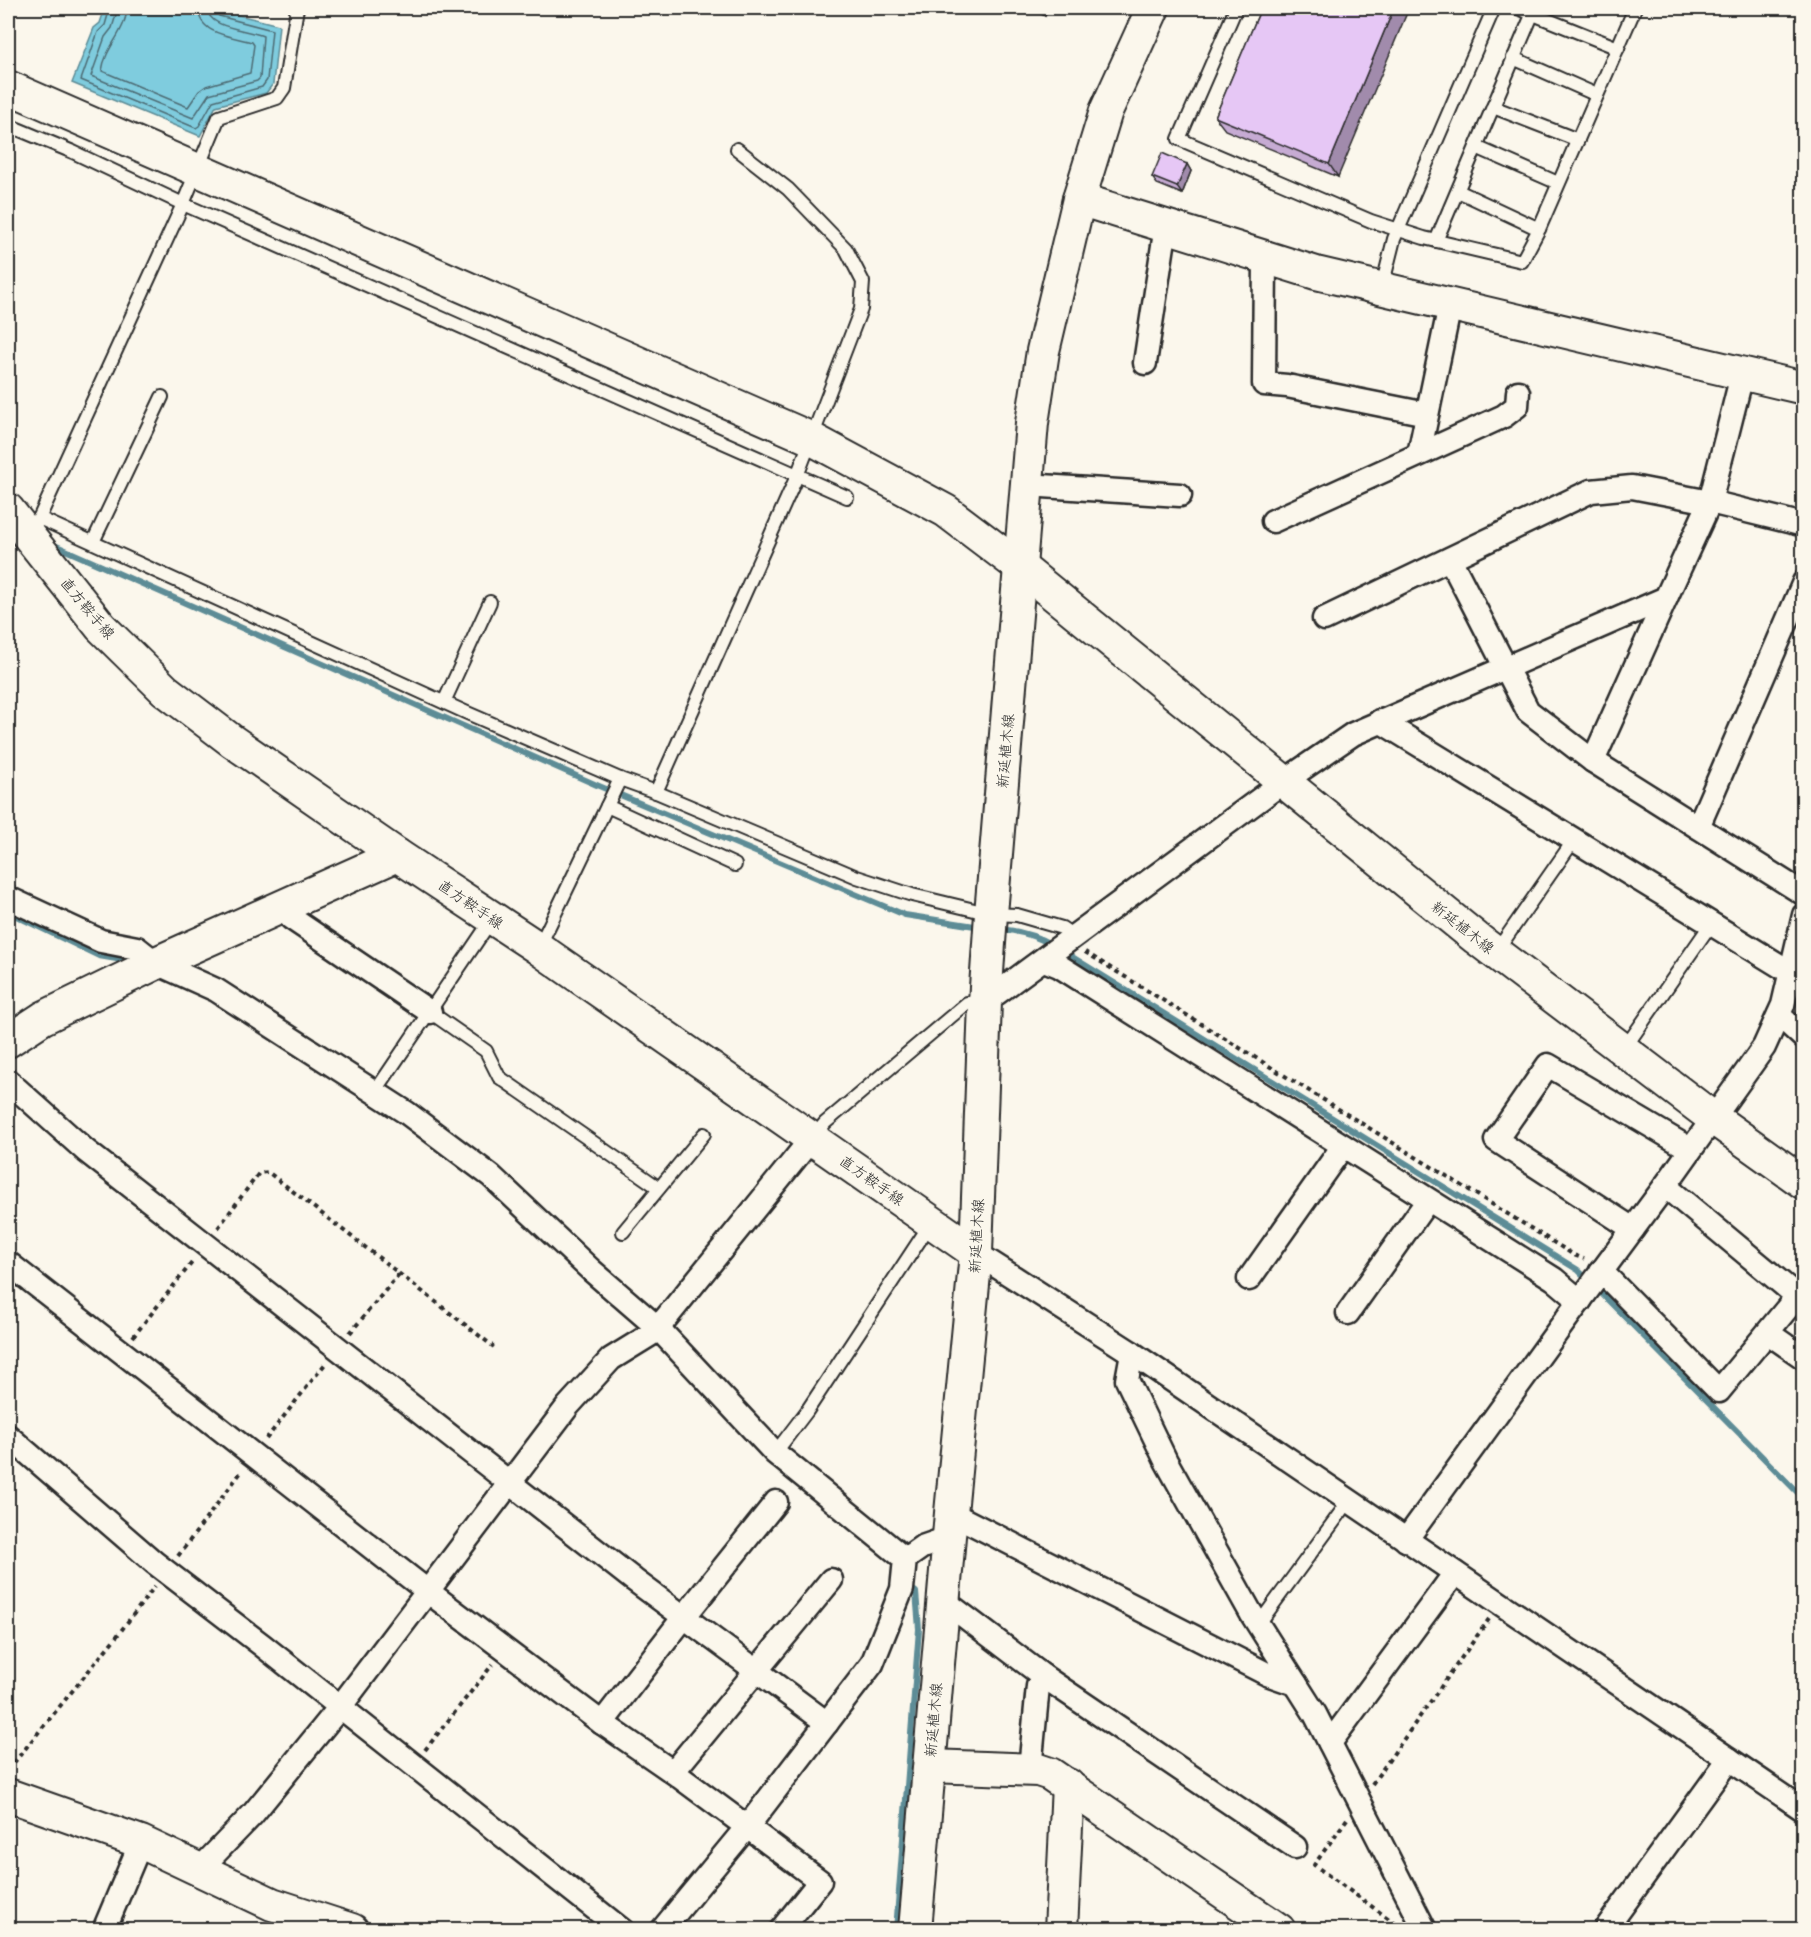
<svg xmlns="http://www.w3.org/2000/svg" width="1811" height="1937" font-family="Delius,'Klee One',sans-serif">
<style>
.water{fill:#7fccde;stroke:#5d8c96;stroke-width:1.5}
.lines{fill:none;stroke-linecap:round;stroke-linejoin:round}
.shore{stroke:#4d6b73;stroke-width:1.5}
.stream{stroke:#5d8c96;stroke-width:6}
.lane-casing{stroke:#2b2b2b;stroke-width:16}
.street-casing{stroke:#2b2b2b;stroke-width:27}
.secondary-casing{stroke:#2b2b2b;stroke-width:36}
.path{stroke:#2b2b2b;stroke-width:4;stroke-dasharray:4.5 4.5;stroke-linecap:butt}
.lane{stroke:#fbf7ec;stroke-width:12}
.street{stroke:#fbf7ec;stroke-width:22}
.secondary{stroke:#fbf7ec;stroke-width:32}
.wall{fill:#c6abd3;stroke:#2b2b2b;stroke-width:1.5}
.shaded-wall{fill:#a18bac;stroke:#2b2b2b;stroke-width:1.5}
.building{fill:#e6c7f5;stroke:#2b2b2b;stroke-width:1.5}
.labels{text-anchor:middle;dominant-baseline:central;stroke-width:4.5;stroke-linejoin:round;paint-order:stroke}
.street-label{font-size:15px;fill:#2b2b2b;stroke:#fbf7ec}
</style>
<rect width="100%" height="100%" fill="#fbf7ec"/>
<filter id="ink" filterUnits="userSpaceOnUse"><feTurbulence type="fractalNoise" baseFrequency=".0167" numOctaves="2"/><feDisplacementMap in="SourceGraphic" scale="12" xChannelSelector="R" yChannelSelector="G"/><feConvolveMatrix kernelMatrix="1 2 1 2 8 2 1 2 1" color-interpolation-filters="sRGB"/></filter>
<g filter="url(#ink)">
<!-- water -->
<polygon class="water" points="105,8 210,8 279,25 273,84 266,93 216,106 200,136 72,83 94,28 100,23"/>
<g class="lines">
<!-- shore -->
<g class="shore">
<polyline points="110,8 105,25 98,32 81,80 196,128 199,126 213,101 262,87 267,80 272,30 219,16 215,12 214,8"/>
<path d="M118,8L112,28L105,37L91,76L193,118L209,94L257,81L260,78L263,36C247,29 208,29 207,8"/>
<path d="M127,8C126,32 105,47 102,71L188,107L199,91L206,86L250,73L254,45L252,42C231,36 199,35 198,8"/>
</g>
<!-- stream -->
<g class="stream">
<polyline points="52,544 599,786 905,915 981,927"/>
<polyline points="8,912 99,956 128,961"/>
<path d="M1000,929C1020,931 1035,935 1052,945"/>
<polyline points="1061,950 1578,1270 1589,1281"/>
<polyline points="1596,1288 1804,1499"/>
<polyline points="896,1930 919,1629 916,1592 911,1588"/>
</g>
<defs>
<g id="lane">
<polyline points="1236,8 1179,139 1371,221 1424,238 1522,261 1539,229 1635,8"/>
<polyline points="1518,8 1618,48"/>
<polyline points="1513,58 1597,95"/>
<polyline points="1493,107 1578,140"/>
<polyline points="8,125 73,152 183,204 847,497"/>
<polyline points="1476,147 1558,183"/>
<polyline points="1458,191 1539,229"/>
<polyline points="1436,241 1535,8"/>
<polyline points="1382,287 1394,239 1494,8"/>
<polyline points="39,518 465,712 620,779 656,792 857,877 912,895 991,914 1017,915 1062,928 1075,937"/>
<polyline points="37,523 183,204 219,117 277,98 284,88 297,8"/>
<polyline points="93,542 162,397"/>
<polyline points="444,702 490,602"/>
<polyline points="656,792 797,476 861,309 863,282 846,249 788,189 737,149"/>
<polyline points="607,806 735,865"/>
<polyline points="539,947 620,779"/>
<polyline points="1496,952 1574,840"/>
<polyline points="430,1012 486,1051 499,1077 659,1188"/>
<polyline points="1624,1049 1711,924"/>
<polyline points="375,1092 492,919"/>
<polyline points="813,1138 825,1123 967,1003 984,1002"/>
<polyline points="623,1232 704,1134"/>
<polyline points="775,1453 807,1411 931,1223"/>
<polyline points="1258,1625 1349,1501"/>
</g>
<g id="street">
<polyline points="1265,257 1264,384 1287,386 1427,414"/>
<polyline points="1145,363 1166,226"/>
<polyline points="1419,454 1450,305"/>
<polyline points="1027,485 1180,495"/>
<polyline points="1273,521 1504,416 1517,406 1518,392"/>
<polyline points="1450,559 1528,711 1593,761 1804,894"/>
<polyline points="1324,619 1591,491 1632,487 1710,502 1804,525"/>
<polyline points="1380,721 1790,972"/>
<polyline points="1593,761 1666,598"/>
<polyline points="1698,827 1804,582"/>
<polyline points="8,898 101,941 137,948 156,963 216,990 407,1113 491,1176 591,1270 658,1328 775,1453 905,1559"/>
<polyline points="284,906 291,918 430,1012"/>
<polyline points="1044,960 1059,966 1554,1279 1580,1301"/>
<polyline points="985,1002 1283,782 1353,734 1666,598 1710,502 1742,375"/>
<polyline points="1779,1015 1804,1038"/>
<polyline points="8,1081 86,1151 634,1580 827,1723"/>
<polyline points="1665,1186 1797,1296"/>
<polyline points="1633,1229 1496,1140 1548,1065 1690,1149"/>
<polyline points="976,1253 1132,1353 1804,1810"/>
<polyline points="8,1263 426,1590 602,1723 673,1772 820,1881 781,1930"/>
<polyline points="1601,1271 1719,1391 1804,1288"/>
<polyline points="1249,1279 1343,1146"/>
<polyline points="1348,1313 1428,1200"/>
<polyline points="1768,1333 1804,1358"/>
<polyline points="1132,1353 1127,1380 1166,1461 1251,1613 1315,1714 1425,1930"/>
<polyline points="8,1436 155,1563 262,1645 622,1930"/>
<polyline points="951,1513 1267,1674 1296,1684"/>
<polyline points="1406,1540 1570,1314 1665,1186 1764,1047 1783,1005 1804,915"/>
<polyline points="943,1600 1043,1676 1295,1847"/>
<polyline points="602,1723 684,1617 776,1502"/>
<polyline points="1330,1743 1455,1573"/>
<polyline points="1030,1769 1038,1686 1043,1676"/>
<polyline points="673,1772 831,1580"/>
<polyline points="200,1869 252,1815 340,1707 568,1406 611,1359 650,1335 658,1328 812,1138"/>
<polyline points="104,1930 141,1842"/>
<polyline points="662,1930 751,1822 872,1664 902,1589 905,1559 922,1547 948,1538"/>
<polyline points="1605,1930 1729,1759"/>
</g>
<g id="secondary">
<polyline points="8,87 812,439 946,511 1020,567 1476,938 1713,1118 1804,1183"/>
<polyline points="1079,199 1316,273 1804,388"/>
<polyline points="8,510 101,627 165,690 232,741 397,855 538,948 976,1253"/>
<polyline points="8,1041 43,1018 156,963 397,855"/>
<polyline points="930,1766 1038,1770 1050,1774 1279,1930"/>
<polyline points="8,1795 141,1842 272,1904 352,1930"/>
<polyline points="915,1930 951,1513 976,1253 985,1002 991,914 1032,423 1043,351 1079,199 1106,111 1153,8"/>
<polyline points="1061,1930 1068,1785"/>
</g>
</defs>
<!-- lane casing -->
<use href="#lane" class="lane-casing"/>
<!-- street casing -->
<use href="#street" class="street-casing"/>
<!-- secondary casing -->
<use href="#secondary" class="secondary-casing"/>
<!-- path -->
<g class="path">
<polyline points="1085,952 1574,1255 1584,1259"/>
<polyline points="218,1228 259,1173 268,1172 494,1347"/>
<polyline points="350,1333 399,1274"/>
<polyline points="133,1337 194,1260"/>
<polyline points="266,1439 325,1364"/>
<polyline points="178,1556 242,1471"/>
<polyline points="425,1750 493,1664"/>
<polyline points="8,1770 117,1636 155,1586"/>
<polyline points="1372,1784 1489,1619"/>
<polyline points="1347,1819 1314,1865 1399,1926"/>
</g>
<!-- lane -->
<use href="#lane" class="lane"/>
<!-- street -->
<use href="#street" class="street"/>
<!-- secondary -->
<use href="#secondary" class="secondary"/>
</g>
<!-- wall -->
<g class="wall">
<polygon points="1029,8 1049,8 1045,16"/>
<polygon points="1261,8 1338,177 1225,130 1215,117"/>
<polygon points="1187,164 1191,171 1182,194 1157,184 1152,177"/>
</g>
<!-- shaded-wall -->
<g class="shaded-wall">
<polygon points="1039,8 1049,8 1045,16"/>
<polygon points="1394,8 1409,8 1338,177 1329,164"/>
<polygon points="1187,164 1191,171 1182,194 1177,187"/>
</g>
<!-- building -->
<g class="building">
<polygon points="1261,8 1394,8 1329,164 1215,117"/>
<polygon points="1162,153 1187,164 1177,187 1152,177"/>
</g>
</g>
<g class="labels">
<!-- street labels -->
<g class="street-label">
<text transform="translate(88 608) rotate(50)">直方鞍手線</text>
<text transform="translate(1005 751) rotate(-85)">新延植木線</text>
<text transform="translate(471 904) rotate(34)">直方鞍手線</text>
<text transform="translate(1463 927) rotate(38)">新延植木線</text>
<text transform="translate(872 1180) rotate(35)">直方鞍手線</text>
<text transform="translate(976 1236) rotate(-87)">新延植木線</text>
<text transform="translate(933 1720) rotate(-85)">新延植木線</text>
</g>
</g>
<!-- margin -->
<rect width="1811" height="1937" fill="none" stroke="#fbf7ec" stroke-width="30"/>
<rect x="15" y="15" width="1781" height="1907" fill="none" stroke="#2b2b2b" stroke-width="2" filter="url(#ink)"/>
</svg>
